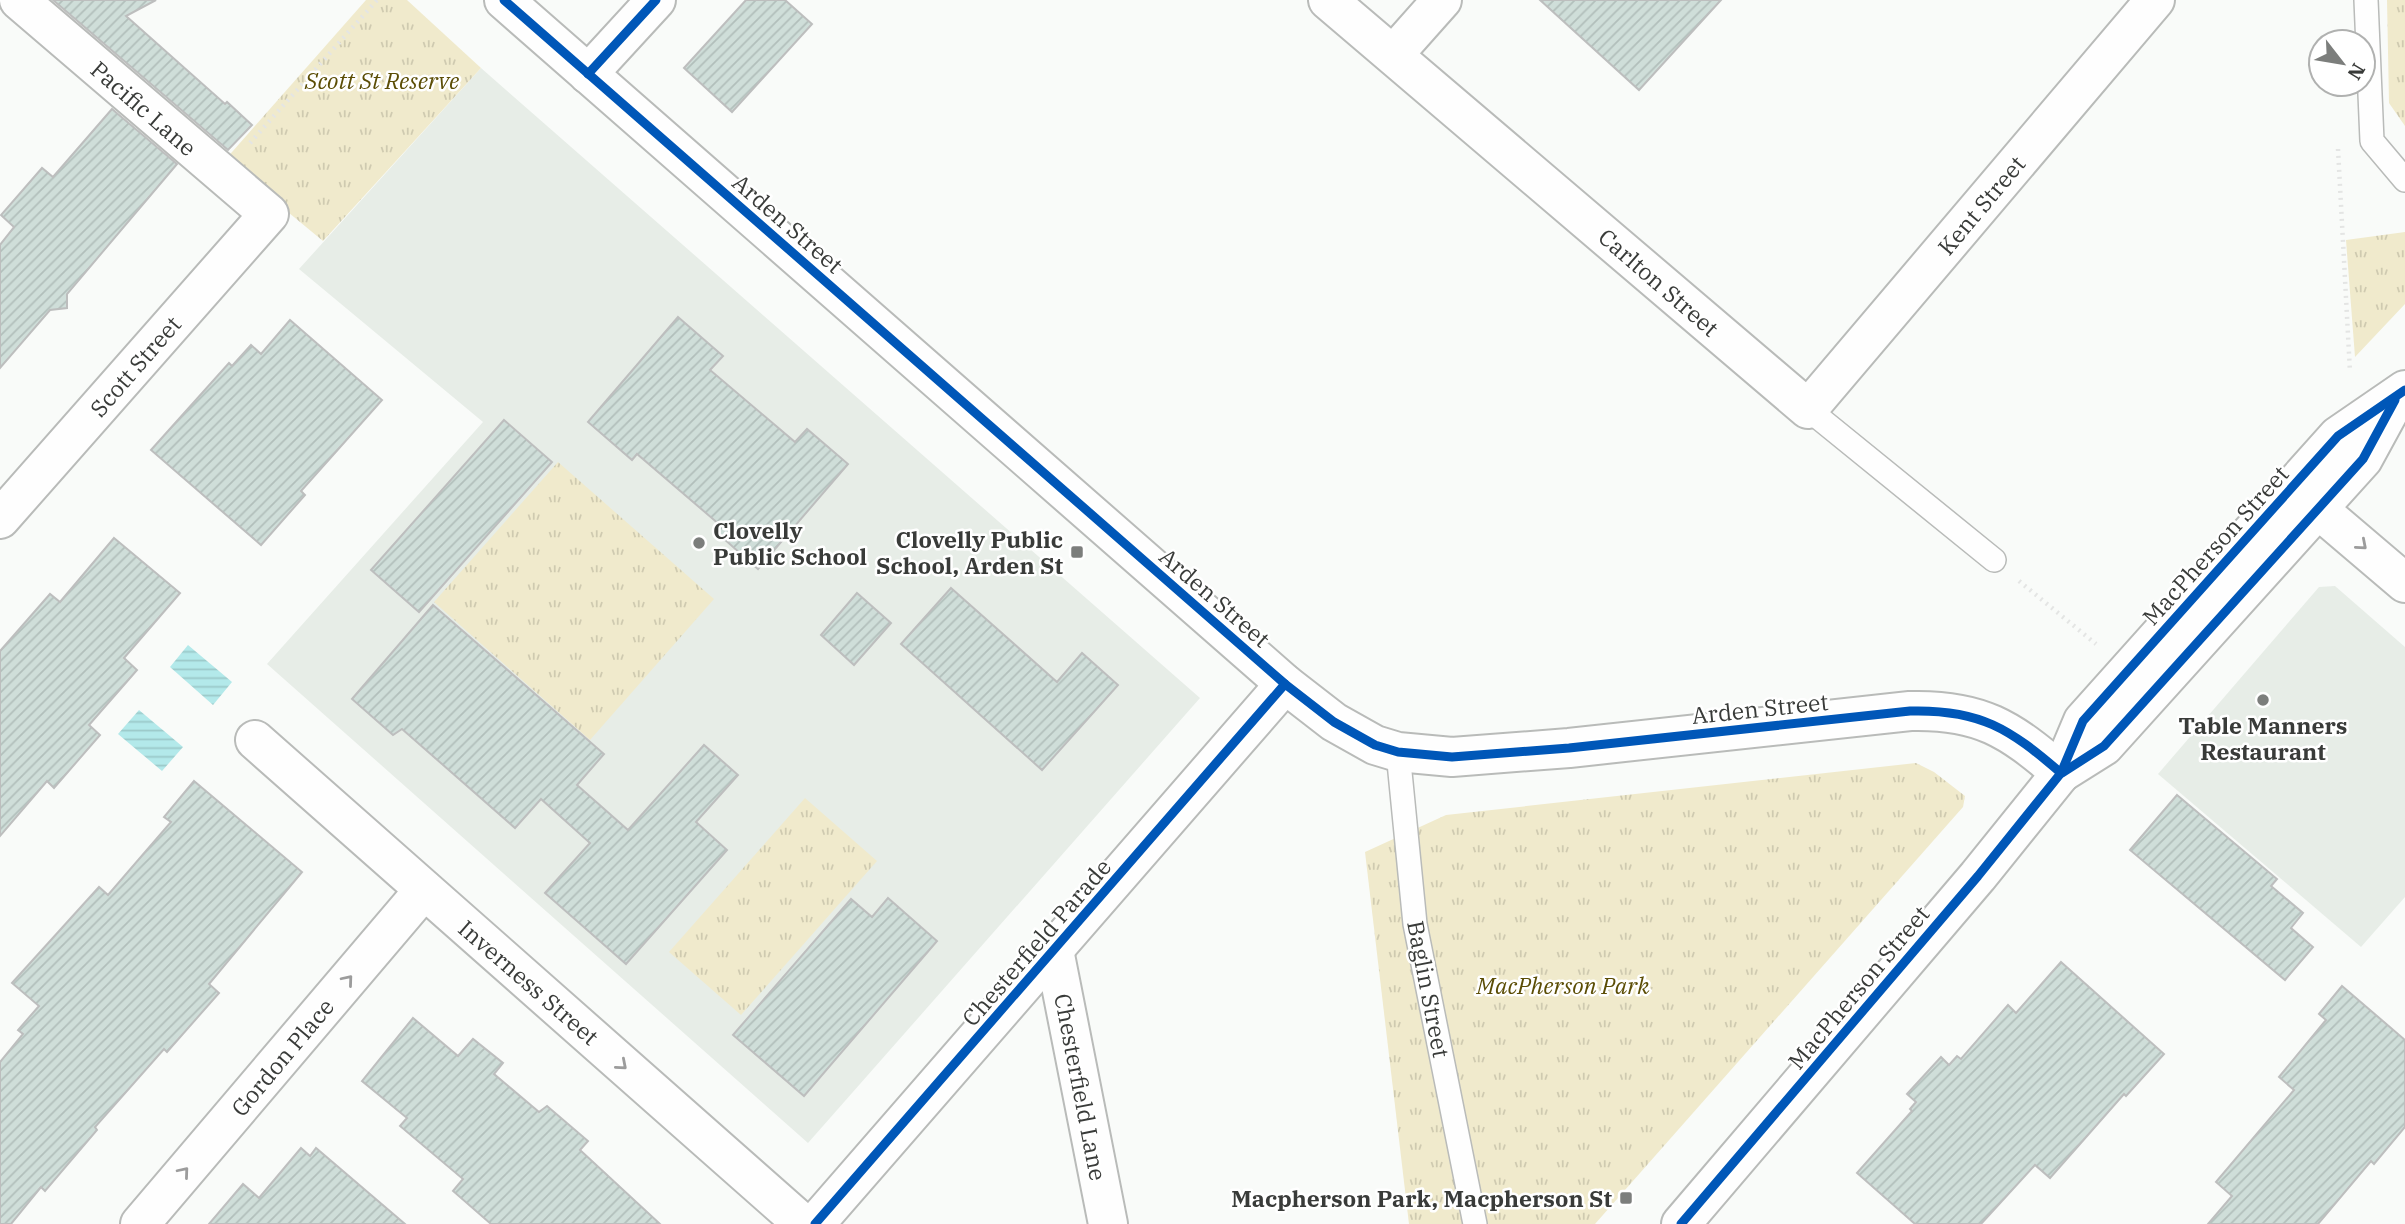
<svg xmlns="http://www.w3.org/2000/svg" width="2405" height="1224" font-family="'IBM Plex Serif',serif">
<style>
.built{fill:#e7ede7}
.park{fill:url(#park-tufts)}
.water{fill:url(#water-rules)}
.building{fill:url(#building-hatch);stroke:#bdbebe;stroke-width:2}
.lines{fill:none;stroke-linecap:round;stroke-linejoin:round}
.lane-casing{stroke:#b9bbb9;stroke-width:26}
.street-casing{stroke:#b9bbb9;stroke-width:42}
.secondary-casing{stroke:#b9bbb9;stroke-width:42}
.path{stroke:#e4e5e4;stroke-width:4.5;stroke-dasharray:2 5;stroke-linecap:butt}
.lane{stroke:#fefefe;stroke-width:23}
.street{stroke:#fefefe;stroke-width:38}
.secondary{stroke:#fefefe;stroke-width:38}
.cycleway-casing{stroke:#fff;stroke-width:13}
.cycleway{stroke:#0057b8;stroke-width:9}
.oneway{stroke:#9c9c9c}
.poi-dot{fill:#7c7e7c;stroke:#fff;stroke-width:2.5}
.labels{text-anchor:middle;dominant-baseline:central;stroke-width:5;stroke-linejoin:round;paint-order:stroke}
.park-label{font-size:23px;font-style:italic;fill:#5b4d05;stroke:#fff}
.street-label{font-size:23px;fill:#393b39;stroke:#fff}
.poi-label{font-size:23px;font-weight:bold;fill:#393b39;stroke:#fff;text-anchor:end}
</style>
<defs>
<pattern id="park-tufts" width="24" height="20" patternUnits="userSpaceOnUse" patternTransform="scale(1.75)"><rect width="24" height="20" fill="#f0eacc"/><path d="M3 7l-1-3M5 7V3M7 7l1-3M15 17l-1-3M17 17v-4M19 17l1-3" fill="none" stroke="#cfcab0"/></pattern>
<pattern id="water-rules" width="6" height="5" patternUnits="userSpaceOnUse" patternTransform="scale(1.75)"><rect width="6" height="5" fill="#b3e9ea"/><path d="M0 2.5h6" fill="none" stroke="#9bc9c9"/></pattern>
<pattern id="building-hatch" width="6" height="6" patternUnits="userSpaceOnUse" patternTransform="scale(1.75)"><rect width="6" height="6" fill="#cfded9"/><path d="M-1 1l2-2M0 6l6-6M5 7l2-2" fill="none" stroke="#b2bfbb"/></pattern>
</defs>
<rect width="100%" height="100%" fill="#f9fbf9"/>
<!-- built -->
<g class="built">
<polygon points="481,68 1200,698 808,1143 267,664 483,422 299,269"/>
<polygon points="2335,586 2405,647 2405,897 2361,947 2158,774 2319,587"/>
</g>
<!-- park -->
<g class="park">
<polygon points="366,0 407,0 481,68 323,241 225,160"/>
<polygon points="2387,0 2405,0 2405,126 2389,103"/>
<polygon points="2405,232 2405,304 2355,357 2346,240"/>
<polygon points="558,462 714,599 590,740 434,602"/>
<polygon points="1916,763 1934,772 1965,796 1963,807 1595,1224 1409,1224 1365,852 1446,815"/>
<polygon points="805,798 877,861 741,1015 669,952"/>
</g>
<!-- water -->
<g class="water">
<polygon points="188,645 232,682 213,705 170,667"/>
<polygon points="139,710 183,747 162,771 118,734"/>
</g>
<!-- building -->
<g class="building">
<polygon points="53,0 156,0 126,16 225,104 227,102 252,125 228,150"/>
<polygon points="746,0 785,0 812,24 732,112 684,68"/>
<polygon points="1540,0 1721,0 1639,90"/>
<polygon points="112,109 177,164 67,294 67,308 50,310 0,368 0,245 14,227 1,215 42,168 53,177"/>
<polygon points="678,317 723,356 710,370 795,442 807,429 848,464 758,569 715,531 720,525 637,454 632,460 588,422"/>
<polygon points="290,320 382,400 301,491 305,495 261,545 151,450 229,363 232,366 251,345 261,354"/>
<polygon points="504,420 552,462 419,612 371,570"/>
<polygon points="114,538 180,593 124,658 137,670 89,725 100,735 54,788 47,781 0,836 0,651 50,594 60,602"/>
<polygon points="951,588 1057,682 1082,653 1118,685 1042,770 901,644"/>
<polygon points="857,593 891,623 854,665 821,635"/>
<polygon points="433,605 604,754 577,785 628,830 704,745 738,775 696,822 727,850 626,964 545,893 590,843 541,799 515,828 402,729 393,735 352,699"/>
<polygon points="194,781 302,872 209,984 219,993 167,1052 164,1049 95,1127 97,1130 45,1191 41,1187 11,1224 0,1224 0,1062 23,1034 18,1030 39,1006 12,983 99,887 108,895 171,822 164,817"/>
<polygon points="2177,795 2277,879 2271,886 2303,913 2291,928 2313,947 2285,980 2130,850"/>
<polygon points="888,898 937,941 804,1096 733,1035 851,899 872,917"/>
<polygon points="2061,962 2164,1054 2126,1096 2124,1094 2050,1178 2035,1165 1981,1224 1915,1224 1857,1173 1912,1111 1910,1109 1916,1102 1907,1094 1941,1057 1949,1065 1957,1056 1961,1059 2008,1005 2016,1013"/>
<polygon points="2342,986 2405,1040 2405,1127 2374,1164 2371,1161 2318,1224 2208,1224 2232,1196 2216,1182 2294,1090 2279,1077 2326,1020 2319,1014"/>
<polygon points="413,1018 458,1056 473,1039 503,1063 494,1074 539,1112 547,1106 588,1141 580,1150 660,1224 491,1224 453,1191 463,1179 400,1126 407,1118 362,1081"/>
<polygon points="301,1148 310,1156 316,1148 405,1224 209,1224 243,1184 259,1198"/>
</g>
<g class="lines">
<defs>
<g id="lane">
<polyline points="2366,0 2372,141 2405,180"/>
<polyline points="1808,409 1994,560"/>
<polyline points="1398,752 1415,924 1475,1224"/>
</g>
<g id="street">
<polyline points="1328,0 1808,409 2155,0"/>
<polyline points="1394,54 1442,0"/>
<polyline points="588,74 656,0"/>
<polyline points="2318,509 2405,583"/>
<polyline points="0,519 269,214 19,0"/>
<polyline points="255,740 803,1224"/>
<polyline points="1054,950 1108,1224"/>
<polyline points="140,1224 424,890"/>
<polyline points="815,1224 1285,684"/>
</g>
<g id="secondary">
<path d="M504,0L1285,684L1334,722L1375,745L1398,752L1452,757L1569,748L1910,711C1980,709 2010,729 2061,773"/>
<polyline points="2061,773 2104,746 2363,459 2394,402"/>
<polyline points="1681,1224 1978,876 2061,773 2083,721 2338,436 2405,390"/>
</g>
</defs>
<!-- lane casing -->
<use href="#lane" class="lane-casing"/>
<!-- street casing -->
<use href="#street" class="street-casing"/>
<!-- secondary casing -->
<use href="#secondary" class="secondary-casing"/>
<!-- path -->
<g class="path">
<polyline points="250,143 377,0"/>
<polyline points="2338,149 2350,372"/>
<polyline points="2019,581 2096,644"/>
</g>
<!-- lane -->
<use href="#lane" class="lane"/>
<!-- street -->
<use href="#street" class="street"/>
<!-- secondary -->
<use href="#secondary" class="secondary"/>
<defs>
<g id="cycleway">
<path d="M504,0L1285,684L1334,722L1375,745L1398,752L1452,757L1569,748L1910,711C1980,709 2010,729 2061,773"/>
<polyline points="588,74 656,0"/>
<polyline points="2062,773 2104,746 2363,459 2395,400"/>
<polyline points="815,1224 1285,684"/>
<polyline points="1681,1224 1978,876 2061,773 2083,721 2338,436 2405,390"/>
</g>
</defs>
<!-- cycleway casing -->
<use href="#cycleway" class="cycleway-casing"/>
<!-- cycleway -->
<use href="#cycleway" class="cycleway"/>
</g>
<!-- one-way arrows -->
<defs><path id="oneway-chevron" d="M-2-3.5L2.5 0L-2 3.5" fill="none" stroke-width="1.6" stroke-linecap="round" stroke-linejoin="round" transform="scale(1.75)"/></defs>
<g class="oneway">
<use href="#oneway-chevron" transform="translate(2362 545) rotate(41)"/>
<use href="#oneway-chevron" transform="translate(348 980) rotate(-50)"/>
<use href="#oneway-chevron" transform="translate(622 1065) rotate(41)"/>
<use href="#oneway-chevron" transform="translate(184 1172) rotate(-50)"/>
</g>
<!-- markers -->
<g class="poi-dot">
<circle cx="699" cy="543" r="7"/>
<rect x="1070" y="545" width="14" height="14" rx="3.5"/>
<circle cx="2263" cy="700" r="7"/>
<rect x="1619" y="1191" width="14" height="14" rx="3.5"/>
</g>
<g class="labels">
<!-- park labels -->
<g class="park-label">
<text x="382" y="80">Scott St Reserve</text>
<text x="1563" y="985">MacPherson Park</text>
</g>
<!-- street labels -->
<g class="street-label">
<text transform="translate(144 108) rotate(41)">Pacific Lane</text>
<text transform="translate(1981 205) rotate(-50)">Kent Street</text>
<text transform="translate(788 223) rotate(41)">Arden Street</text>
<text transform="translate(1659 282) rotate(41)">Carlton Street</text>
<text transform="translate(135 366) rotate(-49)">Scott Street</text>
<text transform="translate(2215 545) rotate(-48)">MacPherson Street</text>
<text transform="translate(1215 597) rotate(41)">Arden Street</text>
<text transform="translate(1760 708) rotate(-6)">Arden Street</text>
<text transform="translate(1036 942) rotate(-49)">Chesterfield Parade</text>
<text transform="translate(529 982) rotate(41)">Inverness Street</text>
<text transform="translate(1858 987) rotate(-50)">MacPherson Street</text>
<text transform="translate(1429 989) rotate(79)">Baglin Street</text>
<text transform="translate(282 1057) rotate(-50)">Gordon Place</text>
<text transform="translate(1081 1087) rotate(79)">Chesterfield Lane</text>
</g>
<!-- poi labels -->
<g class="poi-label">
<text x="713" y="530" text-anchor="start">Clovelly<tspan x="713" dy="26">Public School</tspan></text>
<text x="1063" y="539">Clovelly Public<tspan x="1063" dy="26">School, Arden St</tspan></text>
<text x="2263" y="725" text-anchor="middle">Table Manners<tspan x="2263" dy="26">Restaurant</tspan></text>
<text x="1612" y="1198">Macpherson Park, Macpherson St</text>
</g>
</g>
<!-- north arrow -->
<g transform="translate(2342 63) rotate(121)"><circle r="33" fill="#ffffff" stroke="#b0b1b0" stroke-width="2"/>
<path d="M0-5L12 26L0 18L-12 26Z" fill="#7c7e7c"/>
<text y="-10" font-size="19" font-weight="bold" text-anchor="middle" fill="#393b39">N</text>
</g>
</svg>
